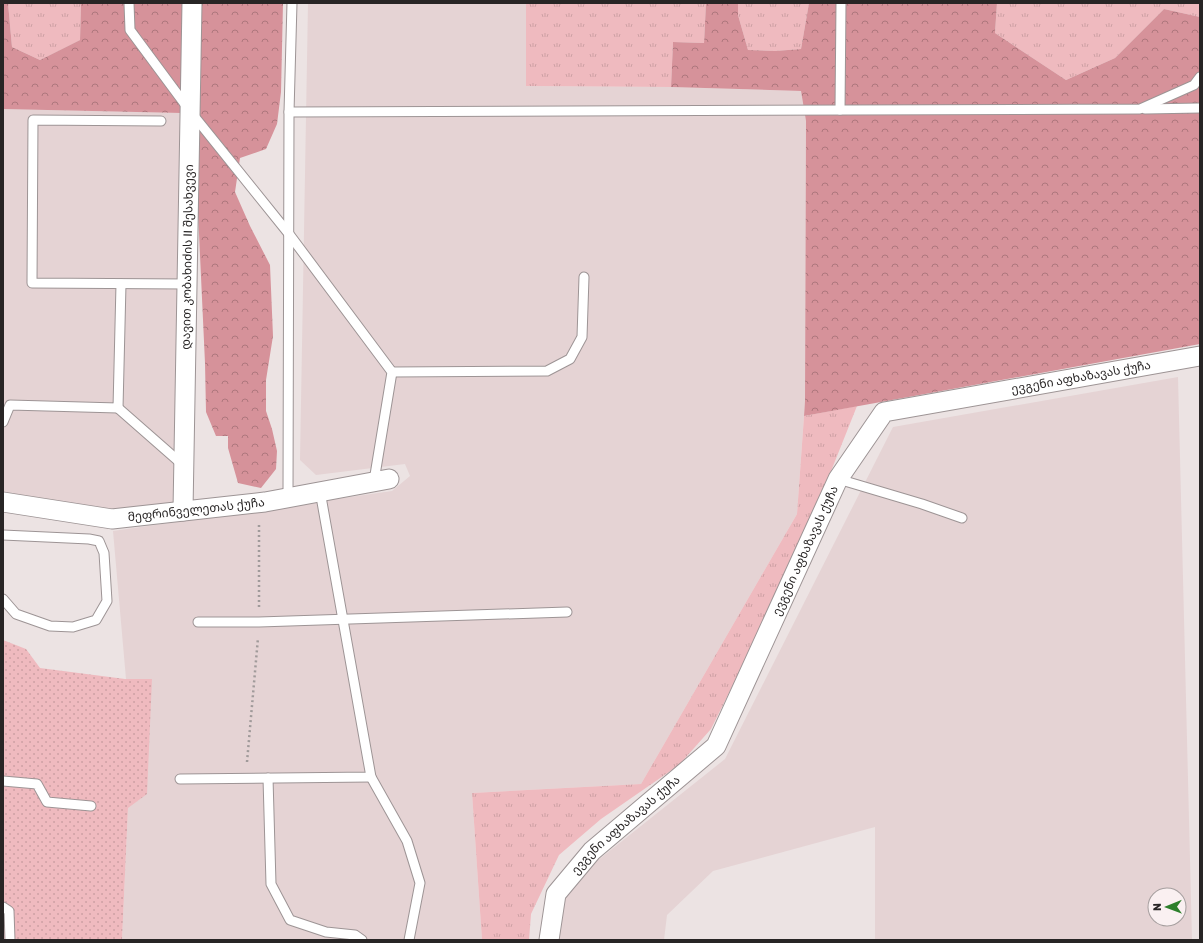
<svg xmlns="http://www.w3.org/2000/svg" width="1203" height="943" font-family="Rubik,'Noto Sans Georgian',sans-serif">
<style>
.built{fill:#e5d3d4;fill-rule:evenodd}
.grass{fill:url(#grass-tufts)}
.forest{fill:url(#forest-crowns)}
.garden{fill:url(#garden-dots)}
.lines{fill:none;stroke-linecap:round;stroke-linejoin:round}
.service-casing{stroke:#9d9495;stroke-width:11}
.minor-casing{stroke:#9d9495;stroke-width:21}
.path{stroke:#a09a9a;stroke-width:2.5;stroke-dasharray:2 3;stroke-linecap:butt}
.service{stroke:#fff;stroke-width:9}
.minor{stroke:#fff;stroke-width:19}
.labels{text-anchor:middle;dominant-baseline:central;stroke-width:3;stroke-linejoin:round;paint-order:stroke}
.street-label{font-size:12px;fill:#282525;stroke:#faf0f1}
</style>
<defs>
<pattern id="grass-tufts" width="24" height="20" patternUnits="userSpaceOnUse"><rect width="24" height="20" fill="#efbabf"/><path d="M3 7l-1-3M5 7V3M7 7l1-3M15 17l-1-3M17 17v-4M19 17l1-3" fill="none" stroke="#cda0a4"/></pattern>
<pattern id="forest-crowns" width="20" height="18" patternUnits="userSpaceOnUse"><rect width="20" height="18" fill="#d6929a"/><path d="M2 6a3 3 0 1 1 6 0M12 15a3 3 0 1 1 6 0" fill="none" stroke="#ae777d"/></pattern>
<pattern id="garden-dots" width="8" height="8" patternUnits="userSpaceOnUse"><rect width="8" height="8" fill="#efbabf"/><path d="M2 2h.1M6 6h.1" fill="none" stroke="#cda0a4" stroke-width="1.8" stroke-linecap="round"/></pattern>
</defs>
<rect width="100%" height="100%" fill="#ece3e3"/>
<!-- built -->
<g class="built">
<polygon points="308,3 526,3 526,86 671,87 801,91 806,121 805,401 797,514 641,784 472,793 482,940 122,940 128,808 152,679 126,679 113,531 392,491 410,476 405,464 316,475 300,460"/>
<polygon points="3,109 181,113 173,504 111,511 3,492"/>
<path d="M1178,377L1192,940H875V827L713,871L667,915L664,940H553L555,903L597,861L725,759L893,427ZM1155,895H1179V919H1155Z"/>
</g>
<!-- grass -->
<g class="grass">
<polygon points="8,3 81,3 80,40 40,60 12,47"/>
<polygon points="526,3 706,3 704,43 673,42 671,87 526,86"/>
<polygon points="738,3 809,3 801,49 775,51 748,50 738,15"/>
<polygon points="997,3 1200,3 1200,17 1164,9 1115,58 1066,80 995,33"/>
<polygon points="857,406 798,554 711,729 679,765 601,819 559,855 531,914 529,940 482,940 472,793 641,784 797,514 804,416"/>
</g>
<!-- forest -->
<g class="forest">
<polygon points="3,3 8,3 12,47 40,60 80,40 81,3 184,3 181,113 3,109"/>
<polygon points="201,3 283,3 281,92 277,124 266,149 240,158 235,192 250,226 270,265 273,336 266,380 266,411 272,429 277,451 276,469 261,488 238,483 228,448 228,436 216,436 206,412 205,363 198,212"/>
<polygon points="706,3 738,3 738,15 748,50 775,51 801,49 809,3 997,3 995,33 1066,80 1115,58 1164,9 1200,17 1200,344 804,416 805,401 806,121 801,91 671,87 673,42 704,43"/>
</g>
<!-- garden -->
<polygon class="garden" points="3,640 26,649 40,668 125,679 152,679 147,794 128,808 122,940 3,940"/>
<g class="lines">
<defs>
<g id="service">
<polyline points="129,3 130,30 190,111 289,234 392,372 374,481"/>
<polyline points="1145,109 1200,108"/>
<polyline points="840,110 841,3"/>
<polyline points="289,112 1140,109 1194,85 1200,77"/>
<polyline points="161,121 33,120 32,283 187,284"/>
<polyline points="392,372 547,371 570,359 582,337 584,277"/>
<polyline points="118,408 183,465"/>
<polyline points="3,422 10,405 118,408 121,284"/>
<polyline points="838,479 922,504 962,518"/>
<polyline points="288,497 289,112 292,3"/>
<polyline points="3,535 89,539 99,541 104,553 107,601 96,620 73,627 50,626 16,614 3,599"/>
<polyline points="198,622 259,622 567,612"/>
<polyline points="371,777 407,841 420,883 409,940"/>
<polyline points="268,778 271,884 290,920 326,932 355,935 362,940"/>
<polyline points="180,779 371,777 320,491"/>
<polyline points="3,781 37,784 47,802 91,806"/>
<polyline points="3,907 9,911 10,940"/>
</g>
<g id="minor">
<path id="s1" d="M3,502L112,519L265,502L389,479"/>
<path id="s2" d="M183,511L192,3"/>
<path id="s3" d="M549,940L556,894L592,851L716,746L838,479L884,412L1200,356"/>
</g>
</defs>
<!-- service casing -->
<use href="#service" class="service-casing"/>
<!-- minor casing -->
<use href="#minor" class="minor-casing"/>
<!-- path -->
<g class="path">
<polyline points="259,607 259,524"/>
<polyline points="247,762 258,638"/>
</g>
<!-- service -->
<use href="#service" class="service"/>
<!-- minor -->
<use href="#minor" class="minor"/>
</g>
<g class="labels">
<!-- street labels -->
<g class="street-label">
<text stroke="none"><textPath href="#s2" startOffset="254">დავით კობახიძის II შესახვევი</textPath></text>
<text stroke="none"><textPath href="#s3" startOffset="840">ევგენი აფხაზავას ქუჩა</textPath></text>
<text stroke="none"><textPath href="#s1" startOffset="195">მეფრინველეთას ქუჩა</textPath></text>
<text stroke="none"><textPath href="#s3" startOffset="480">ევგენი აფხაზავას ქუჩა</textPath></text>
<text stroke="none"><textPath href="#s3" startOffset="145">ევგენი აფხაზავას ქუჩა</textPath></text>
</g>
</g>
<!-- border -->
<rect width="1203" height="943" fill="none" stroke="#282525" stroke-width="8"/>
<!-- north arrow -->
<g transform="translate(1167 907) rotate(269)"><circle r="19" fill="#faf0f1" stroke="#a69f9f"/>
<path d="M0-3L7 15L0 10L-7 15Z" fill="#2d7f2b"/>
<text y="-6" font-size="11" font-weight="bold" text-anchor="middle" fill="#282525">N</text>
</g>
</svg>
